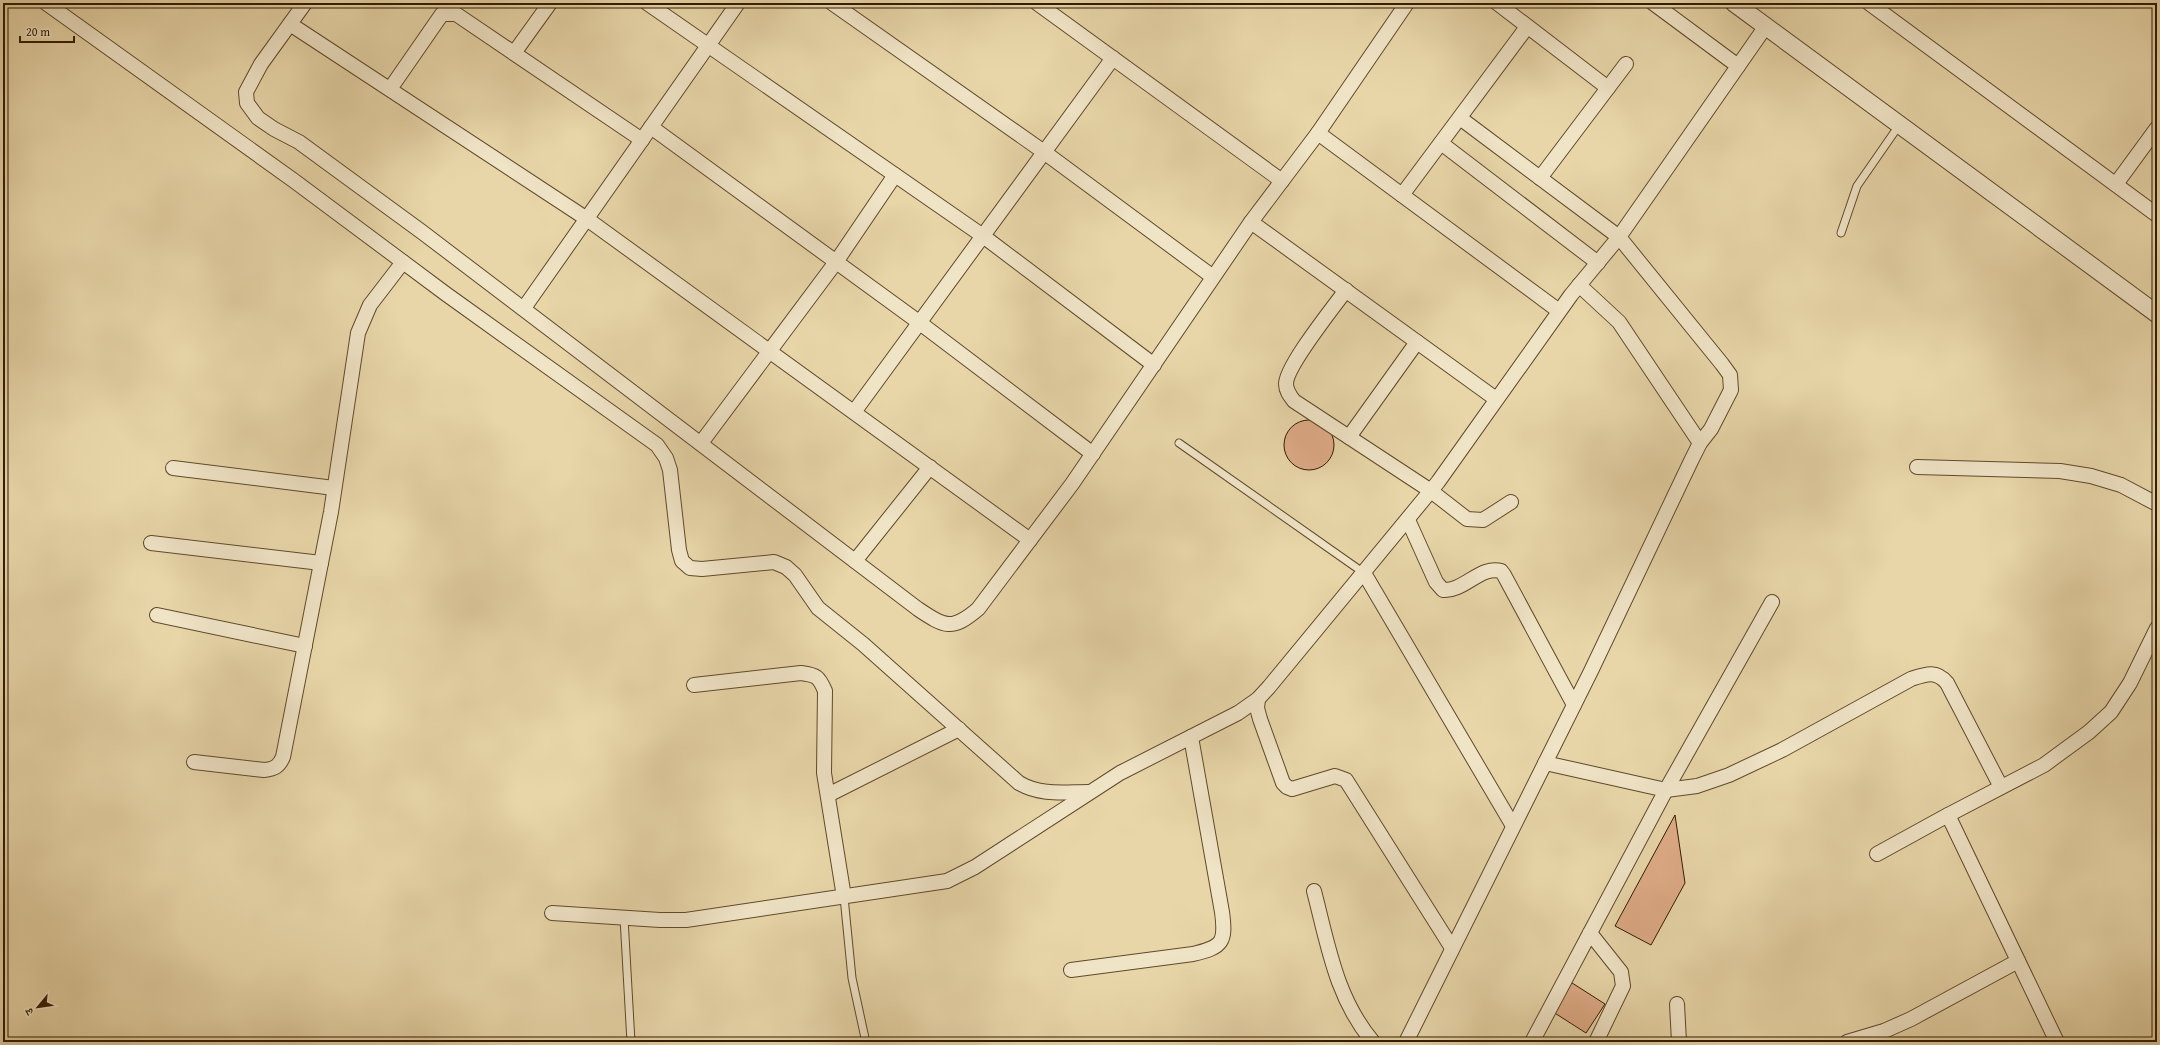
<svg xmlns="http://www.w3.org/2000/svg" width="2160" height="1045" font-family="'Gentium Book Plus','Noto Serif Devanagari',serif">
<style>
.building{fill:#deab86;stroke:#311b00}
.lines{fill:none;stroke-linecap:round;stroke-linejoin:round}
.service-casing{stroke:#5f4a2a;stroke-width:9}
.minor-casing{stroke:#5f4a2a;stroke-width:16}
.tertiary-casing{stroke:#5f4a2a;stroke-width:19}
.service{stroke:#f0e4c7;stroke-width:7}
.minor{stroke:#f0e4c7;stroke-width:14}
.tertiary{stroke:#f0e4c7;stroke-width:17}
</style>
<rect width="100%" height="100%" fill="#e8d6a9"/>
<filter id="stains"><feTurbulence type="fractalNoise" baseFrequency=".005" numOctaves="4"/><feColorMatrix values="0 0 0 0 .2 0 0 0 0 .09 0 0 0 0 .02 0 0 0 .5 -.17"/></filter>
<radialGradient id="worn" r=".72"><stop offset=".6" stop-color="#630" stop-opacity="0"/><stop offset="1" stop-color="#630" stop-opacity=".3"/></radialGradient>
<!-- building -->
<g class="building">
<circle cx="1309" cy="445" r="25"/>
<polygon points="1675,815 1685,883 1651,945 1615,926"/>
<polygon points="1569,981 1605,1004 1586,1033 1550,1010"/>
</g>
<g class="lines">
<defs>
<g id="service">
<polyline points="1841,233 1857,186 1900,124"/>
<polyline points="1179,443 1364,573"/>
<polyline points="844,897 852,978 865,1038"/>
<polyline points="624,918 631,1042"/>
</g>
<g id="minor">
<path d="M46,3L293,180L446,294L657,445L666,458L670,470L679,550L682,561L690,568L702,569L774,562L786,567L795,575L818,608L863,644L1019,783C1041,796 1065,792 1089,792"/>
<path d="M305,3L261,64L246,92L247,103L258,118L274,129L299,142L422,232L918,609C945,627 952,631 978,609L1072,484L1251,222L1318,133L1407,3"/>
<polyline points="647,3 983,236 1154,365"/>
<polyline points="832,3 1044,152 1213,277"/>
<polyline points="1037,3 1282,181"/>
<polyline points="1497,3 1608,88"/>
<polyline points="1653,3 1738,66"/>
<polyline points="1869,3 2157,215"/>
<polyline points="290,24 587,219 1030,540"/>
<polyline points="514,53 550,3"/>
<polyline points="390,89 442,14 456,14 642,140"/>
<polyline points="651,127 920,323 1093,454"/>
<polyline points="1318,133 1559,311"/>
<polyline points="1441,143 1598,263"/>
<polyline points="1540,178 1626,64"/>
<polyline points="2116,184 2157,128"/>
<polyline points="1402,195 1527,27"/>
<polyline points="1251,222 1496,399"/>
<polyline points="1579,285 1619,322 1700,443"/>
<path d="M1346,290C1333,308 1286,366 1286,384C1286,391 1290,396 1294,401L1431,491L1467,519L1483,520L1511,502"/>
<polyline points="524,308 738,3"/>
<polyline points="854,412 1113,58"/>
<polyline points="1349,437 1417,342"/>
<polyline points="701,443 836,262 895,175"/>
<polyline points="1917,467 2060,471 2091,476 2121,485 2157,504"/>
<polyline points="173,468 334,488"/>
<path d="M1408,520L1436,582L1443,590C1463,592 1481,565 1501,571L1504,575L1574,705"/>
<polyline points="151,543 321,563"/>
<polyline points="855,561 930,467"/>
<polyline points="1364,573 1513,826"/>
<polyline points="157,615 305,646"/>
<path d="M694,685L801,673C817,675 819,677 825,691L824,773L844,897"/>
<polyline points="1258,699 1257,708 1260,719 1283,783 1287,787 1292,789 1335,776 1346,780 1452,948"/>
<path d="M194,762L264,770C275,769 279,766 283,757L331,512L358,333L370,305L403,262"/>
<path d="M1545,763L1666,790L1697,786L1729,775L1782,750L1911,679C1926,674 1936,670 1947,683L2001,787"/>
<polyline points="828,795 959,729"/>
<polyline points="1877,854 1948,815"/>
<path d="M1314,891C1328,945 1336,998 1373,1042"/>
<polyline points="552,913 660,920 686,920 947,881 975,867 1120,773 1238,713 1258,699 1269,687 1438,482 1571,295 1619,237 1766,26"/>
<polyline points="1590,933 1621,972 1623,986 1596,1042"/>
<path d="M1071,970L1193,954C1223,947 1226,942 1222,912L1191,737"/>
<polyline points="1677,1004 1679,1042"/>
<polyline points="1406,1042 1591,671 1691,461 1700,443 1711,429 1731,390 1730,375 1722,364 1619,237 1460,118"/>
<polyline points="1532,1042 1666,790 1772,602"/>
<polyline points="1847,1042 1884,1031 1911,1019 2018,961"/>
<polyline points="2057,1042 1948,815 2044,765 2089,732 2111,712 2130,683 2157,628"/>
</g>
<polyline id="tertiary" points="1734,3 2157,314"/>
</defs>
<!-- service casing -->
<use href="#service" class="service-casing"/>
<!-- minor casing -->
<use href="#minor" class="minor-casing"/>
<!-- tertiary casing -->
<use href="#tertiary" class="tertiary-casing"/>
<!-- service -->
<use href="#service" class="service"/>
<!-- minor -->
<use href="#minor" class="minor"/>
<!-- tertiary -->
<use href="#tertiary" class="tertiary"/>
</g>
<!-- margin -->
<rect width="2160" height="1045" fill="none" stroke="#e8d6a9" stroke-width="16"/>
<rect x="4" y="4" width="2152" height="1037" fill="none" stroke="#311b00" stroke-width="2"/>
<rect x="8" y="8" width="2144" height="1029" fill="none" stroke="#311b00"/>
<!-- north arrow -->
<g transform="translate(38 1007) rotate(241)" stroke="#f0e4c7" stroke-width="3" paint-order="stroke">
<path d="M0-3L7 15L0 10L-7 15Z" fill="#311b00"/>
<text y="-6" font-size="11" font-weight="bold" text-anchor="middle" fill="#311b00">उ</text>
</g>
<!-- scale -->
<path d="M20 36v6h54v-6" fill="none" stroke="#311b00" stroke-width="2"/>
<text x="26" y="36" font-size="12" fill="#311b00" stroke="#f0e4c7" stroke-width="3" paint-order="stroke">20 m</text>
<rect width="100%" height="100%" filter="url(#stains)"/>
<rect width="100%" height="100%" fill="url(#worn)"/>
</svg>
